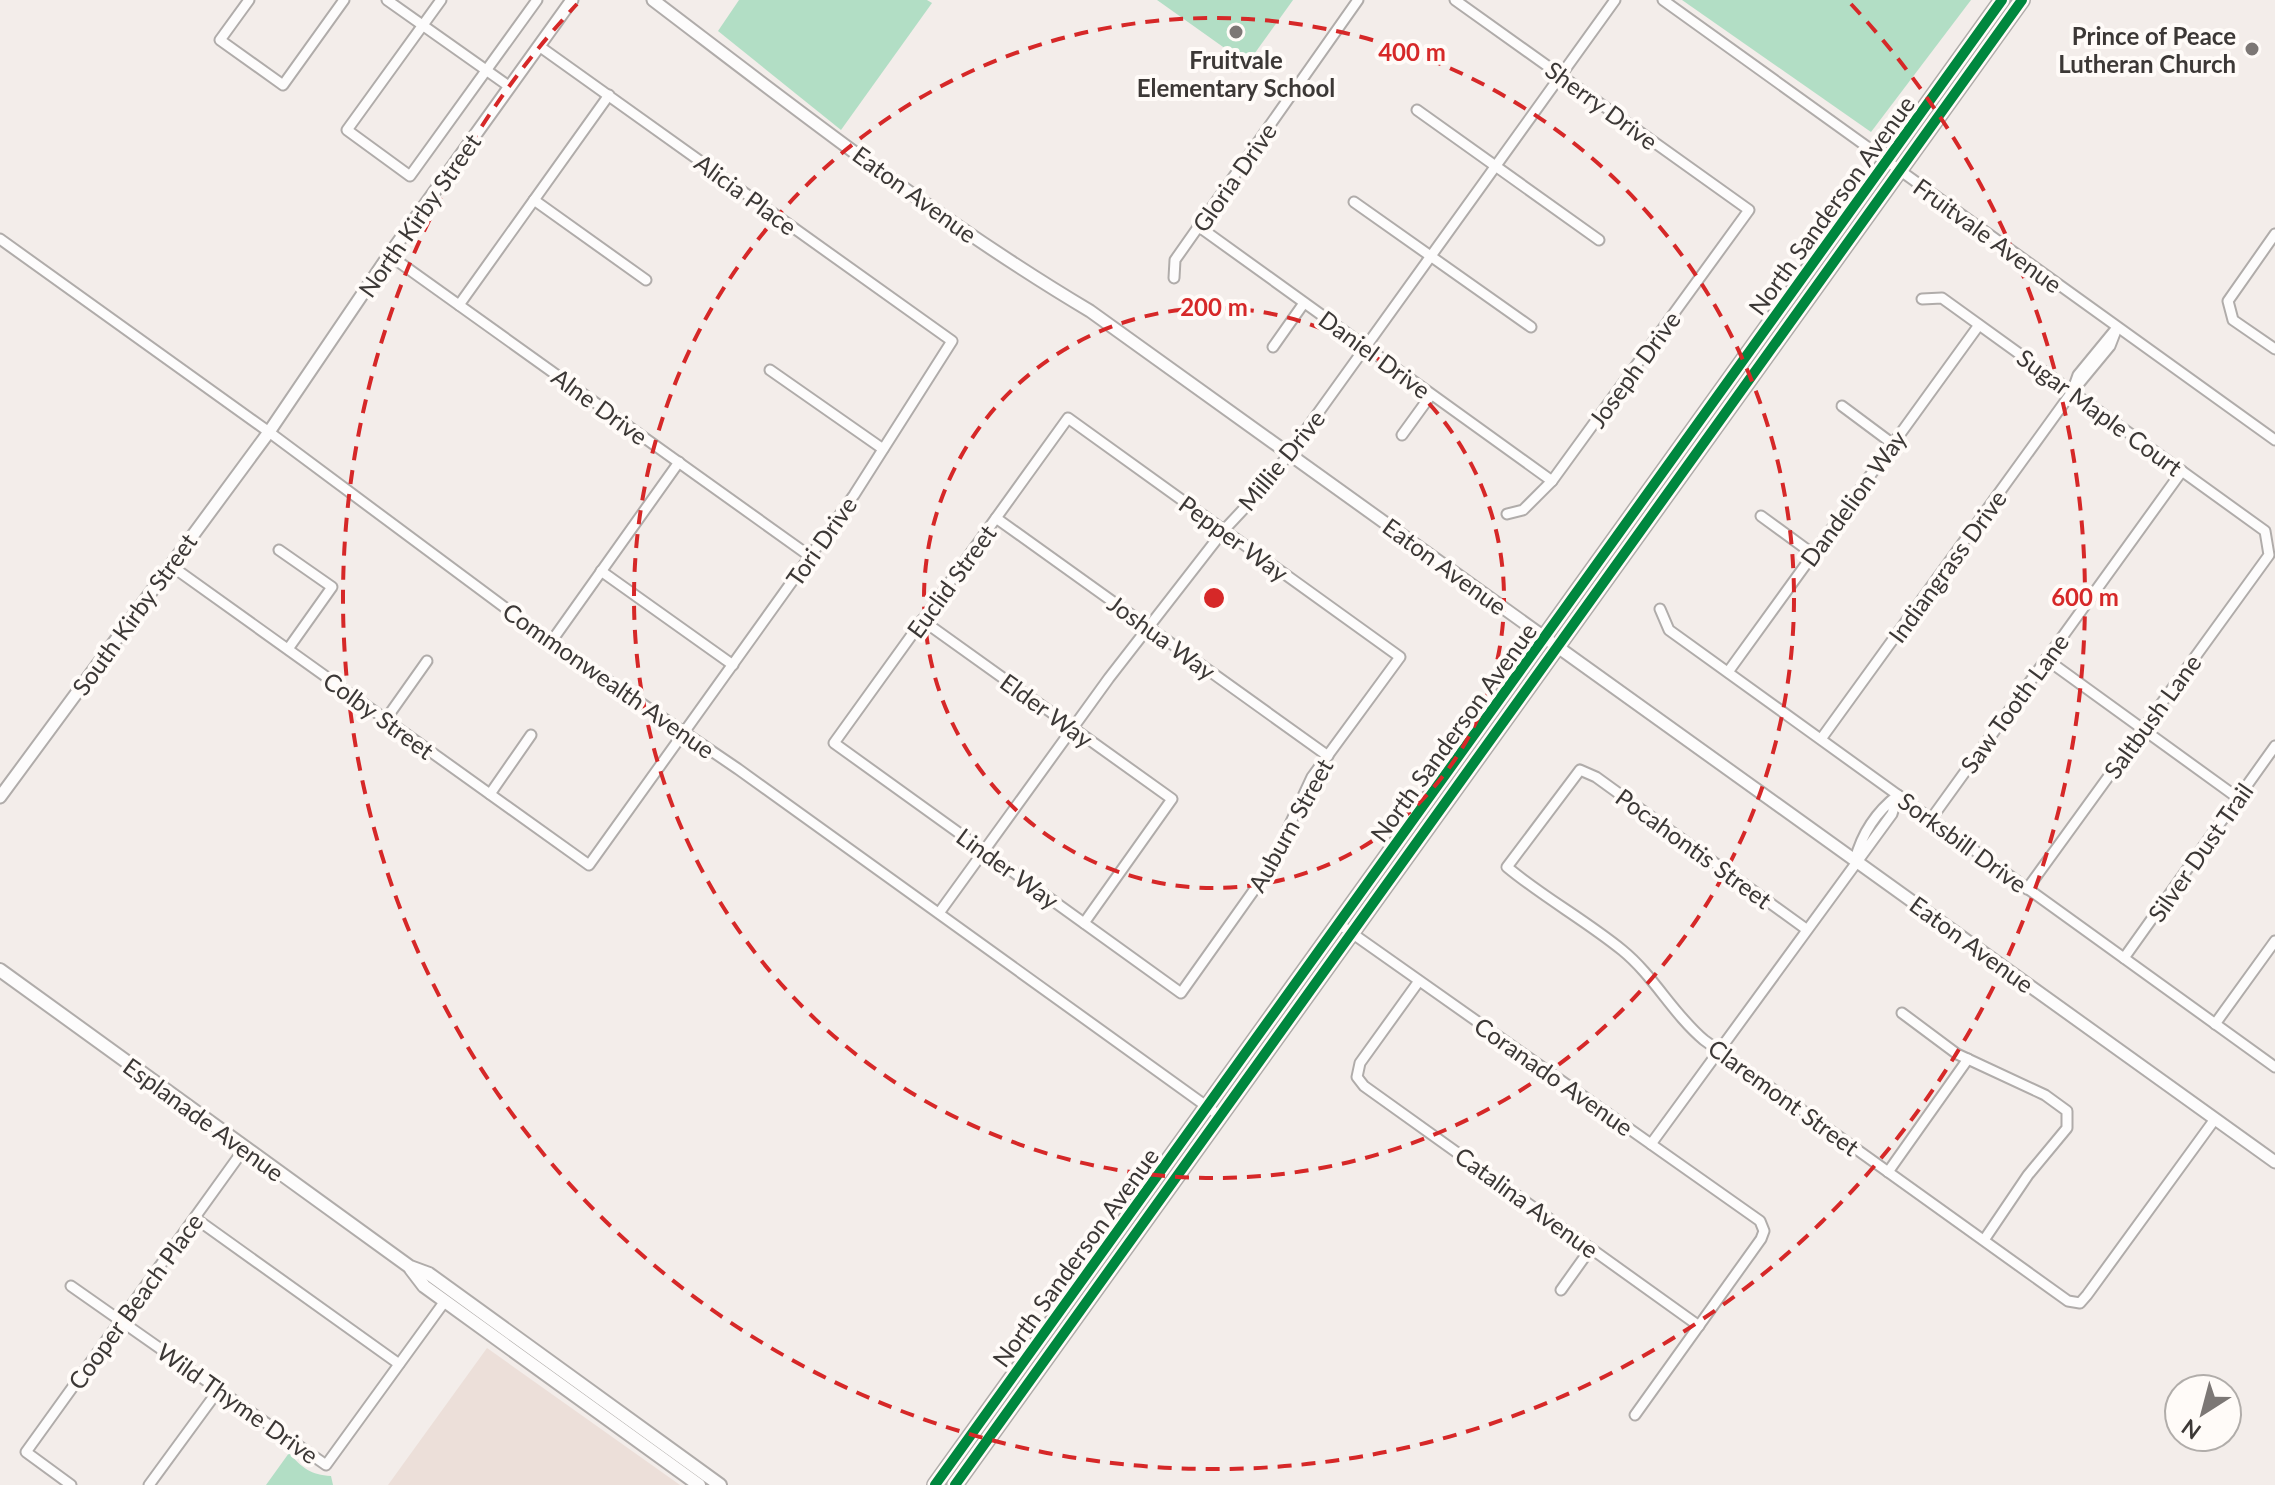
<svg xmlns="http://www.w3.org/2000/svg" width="2275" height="1485" font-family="Lato,sans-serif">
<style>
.built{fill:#ecdfd9}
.green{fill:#b2dec5}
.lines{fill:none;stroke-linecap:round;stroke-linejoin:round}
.minor-casing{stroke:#b0acaa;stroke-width:13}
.tertiary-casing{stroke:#b0acaa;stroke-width:15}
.secondary-casing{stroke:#b0acaa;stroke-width:16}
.trunk-casing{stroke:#b0acaa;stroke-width:18}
.minor{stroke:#fdfcfc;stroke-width:9}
.tertiary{stroke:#fdfcfc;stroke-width:11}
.secondary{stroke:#fdfcfc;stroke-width:12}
.trunk{stroke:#fdfcfc;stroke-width:14}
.cycleway-casing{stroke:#fffbf8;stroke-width:15}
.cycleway{stroke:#00873e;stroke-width:10}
.ring{fill:none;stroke:#d62828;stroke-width:4;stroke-dasharray:14 10}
.poi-dot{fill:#7c7775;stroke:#fffbf8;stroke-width:3}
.labels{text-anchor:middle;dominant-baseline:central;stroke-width:8;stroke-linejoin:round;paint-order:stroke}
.poi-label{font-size:24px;font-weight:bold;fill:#3c3836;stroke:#fffbf8;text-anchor:end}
.street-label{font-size:24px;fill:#3c3836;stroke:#fffbf8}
.centre{fill:#d62828;stroke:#fffbf8;stroke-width:4}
.ring-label{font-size:24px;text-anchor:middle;font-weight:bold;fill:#d62828;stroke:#fffbf8;stroke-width:8;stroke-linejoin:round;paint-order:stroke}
</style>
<rect width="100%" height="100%" fill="#f3edea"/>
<!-- built -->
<polygon class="built" points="487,1348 680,1485 388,1485"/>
<!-- green -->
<g class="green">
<polygon points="739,0 927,0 932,3 841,130 718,31"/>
<polygon points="1157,0 1293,0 1247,64"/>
<polygon points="1682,0 1971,0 1871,132"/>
<path d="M289,1453C302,1468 311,1475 331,1476L333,1485H266Z"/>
</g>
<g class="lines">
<defs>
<g id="minor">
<polyline points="249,0 220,40 283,85 344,0"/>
<polyline points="387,0 510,87"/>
<polyline points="441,0 347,130 410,176 537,0"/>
<polyline points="1455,0 1749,210 1552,481 1523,510 1507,514"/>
<polyline points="1663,0 2275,440"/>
<polyline points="1417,110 1599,240"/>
<polyline points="534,200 646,280"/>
<polyline points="1354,202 1531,327"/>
<polyline points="1198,226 1552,481"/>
<polyline points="2275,234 2228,301 2233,320 2275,349"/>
<polyline points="0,239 269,432 551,642 738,769 1220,1116"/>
<polyline points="389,255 811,557"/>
<polyline points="1174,278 1175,260 1358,0"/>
<polyline points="1922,299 1942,298 2265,531 2269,555 2027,889"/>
<polyline points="459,305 609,95"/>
<polyline points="1273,347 1304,303"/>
<polyline points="770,370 883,449"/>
<polyline points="2072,392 2078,375 2115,330"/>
<polyline points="1842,406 1893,444"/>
<polygon points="1068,418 1400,657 1312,777 1269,869 1181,993 834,743"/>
<polyline points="1402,435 1431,395"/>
<polyline points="1761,516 1813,554"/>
<polyline points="996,518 1328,756"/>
<polyline points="279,550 332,587 288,649"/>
<polyline points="170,565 589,865 854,495 952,341 539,46"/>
<polyline points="601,571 733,665"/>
<polyline points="1660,609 1669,630 2275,1067"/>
<polyline points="922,620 1172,799 1084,923"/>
<polyline points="551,642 679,462"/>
<polyline points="2046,659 2238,798"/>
<polyline points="1728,672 1979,325"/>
<polyline points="386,719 427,661"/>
<polyline points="1821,739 2072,392 2110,346 2117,328"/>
<polyline points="490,794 531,735"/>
<polyline points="1931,819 2182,471"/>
<polyline points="939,913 1109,678 1224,530 1267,484 1615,0"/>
<polyline points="1339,924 1760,1221 1764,1231 1761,1239 1635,1415"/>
<path d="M1806,929L1596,777L1580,770L1507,867C1543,897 1585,920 1622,950C1654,976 1672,1013 1704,1040L2068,1301L2080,1303L2087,1295L2215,1119"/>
<polyline points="2124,958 2275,746"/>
<polyline points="1419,981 1360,1063 1357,1077 1364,1086 1699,1326"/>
<polyline points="1902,1013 1957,1054 2045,1095 2067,1111 2067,1128 2028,1175 1984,1240"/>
<polyline points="2215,1024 2275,941"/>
<path d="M1651,1144L1892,814L1898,795C1876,812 1862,833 1855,860"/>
<polyline points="1888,1172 1968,1059"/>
<polyline points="195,1218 399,1364"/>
<polyline points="71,1286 326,1465 445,1301"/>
<polyline points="1561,1290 1591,1248"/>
<polyline points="71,1485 26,1452 244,1149"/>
<polyline points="149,1485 220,1388"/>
</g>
<g id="tertiary">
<path d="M653,0C795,108 937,220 1090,311L2275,1162"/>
<polyline points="0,797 269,432 389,255 572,0"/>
</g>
<g id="secondary">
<polyline points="0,970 410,1267 429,1274 720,1485"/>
<polyline points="411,1269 424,1286 699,1485"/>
</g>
<g id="trunk">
<polyline points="935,1485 2002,0"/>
<polyline points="955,1485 2022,0"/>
</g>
</defs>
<!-- minor casing -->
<use href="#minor" class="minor-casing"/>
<!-- tertiary casing -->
<use href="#tertiary" class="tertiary-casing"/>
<!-- secondary casing -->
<use href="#secondary" class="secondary-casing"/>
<!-- trunk casing -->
<use href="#trunk" class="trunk-casing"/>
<!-- minor -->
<use href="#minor" class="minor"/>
<!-- tertiary -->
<use href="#tertiary" class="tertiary"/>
<!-- secondary -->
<use href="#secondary" class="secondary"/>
<!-- trunk -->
<use href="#trunk" class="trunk"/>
<defs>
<g id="cycleway">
<polyline points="935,1485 2002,0"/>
<polyline points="955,1485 2022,0"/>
</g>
</defs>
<!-- cycleway casing -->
<use href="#cycleway" class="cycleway-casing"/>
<!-- cycleway -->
<use href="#cycleway" class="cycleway"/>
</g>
<!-- distance rings -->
<g class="ring">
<circle cx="1214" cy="598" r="290"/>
<circle cx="1214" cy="598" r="580"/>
<path d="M1851 4A871 871 0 1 1 577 4"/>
</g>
<!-- markers -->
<g class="poi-dot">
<circle cx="1236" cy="32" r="8"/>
<circle cx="2252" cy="49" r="8"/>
</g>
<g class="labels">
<!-- poi labels -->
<g class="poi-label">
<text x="2236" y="35">Prince of Peace<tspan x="2236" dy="28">Lutheran Church</tspan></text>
<text x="1236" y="59" text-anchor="middle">Fruitvale<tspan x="1236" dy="28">Elementary School</tspan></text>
</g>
<!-- street labels -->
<g class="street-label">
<text transform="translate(1602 105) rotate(36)">Sherry Drive</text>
<text transform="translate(1234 177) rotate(-55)">Gloria Drive</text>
<text transform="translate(746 194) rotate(36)">Alicia Place</text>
<text transform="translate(915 194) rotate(36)">Eaton Avenue</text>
<text transform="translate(1831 205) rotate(-54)">North Sanderson Avenue</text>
<text transform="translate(419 215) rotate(-55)">North Kirby Street</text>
<text transform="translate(1988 235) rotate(36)">Fruitvale Avenue</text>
<text transform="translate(1375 354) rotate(36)">Daniel Drive</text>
<text transform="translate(1634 369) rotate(-54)">Joseph Drive</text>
<text transform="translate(600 406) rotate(36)">Alne Drive</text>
<text transform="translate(2100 412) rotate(36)">Sugar Maple Court</text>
<text transform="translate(1281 460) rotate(-51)">Millie Drive</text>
<text transform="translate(1853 498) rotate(-54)">Dandelion Way</text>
<text transform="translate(1234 538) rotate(36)">Pepper Way</text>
<text transform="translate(821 541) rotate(-55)">Tori Drive</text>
<text transform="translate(1445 566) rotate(36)">Eaton Avenue</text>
<text transform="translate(1947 566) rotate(-54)">Indiangrass Drive</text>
<text transform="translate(951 581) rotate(-54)">Euclid Street</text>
<text transform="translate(134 614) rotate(-54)">South Kirby Street</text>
<text transform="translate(1162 637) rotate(36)">Joshua Way</text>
<text transform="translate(609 680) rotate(35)">Commonwealth Avenue</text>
<text transform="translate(2014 703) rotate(-54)">Saw Tooth Lane</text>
<text transform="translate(1047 710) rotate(36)">Elder Way</text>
<text transform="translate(379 715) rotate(36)">Colby Street</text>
<text transform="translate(2152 716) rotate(-54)">Saltbush Lane</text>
<text transform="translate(1453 732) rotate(-54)">North Sanderson Avenue</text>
<text transform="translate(1290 825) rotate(-61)">Auburn Street</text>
<text transform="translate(1963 842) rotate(36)">Sorksbill Drive</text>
<text transform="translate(1694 848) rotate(36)">Pocahontis Street</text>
<text transform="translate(2200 852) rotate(-55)">Silver Dust Trail</text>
<text transform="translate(1008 868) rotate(36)">Linder Way</text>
<text transform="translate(1972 944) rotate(36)">Eaton Avenue</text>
<text transform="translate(1554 1076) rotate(35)">Coranado Avenue</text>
<text transform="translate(1784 1097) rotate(36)">Claremont Street</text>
<text transform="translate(204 1119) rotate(36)">Esplanade Avenue</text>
<text transform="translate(1527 1202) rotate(36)">Catalina Avenue</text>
<text transform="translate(1075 1257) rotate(-54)">North Sanderson Avenue</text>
<text transform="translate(135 1301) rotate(-54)">Cooper Beach Place</text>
<text transform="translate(238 1403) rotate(35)">Wild Thyme Drive</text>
</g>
</g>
<circle cx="1214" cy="598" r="12" class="centre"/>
<g class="ring-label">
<text x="1412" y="61">400 m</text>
<text x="1214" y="316">200 m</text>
<text x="2085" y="606">600 m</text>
</g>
<!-- north arrow -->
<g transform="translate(2203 1413) rotate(216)"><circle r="38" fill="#fffbf8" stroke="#b1adaa" stroke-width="2"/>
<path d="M0-6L14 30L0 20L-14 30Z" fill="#7c7775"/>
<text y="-12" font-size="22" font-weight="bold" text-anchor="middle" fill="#3c3836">N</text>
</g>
</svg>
